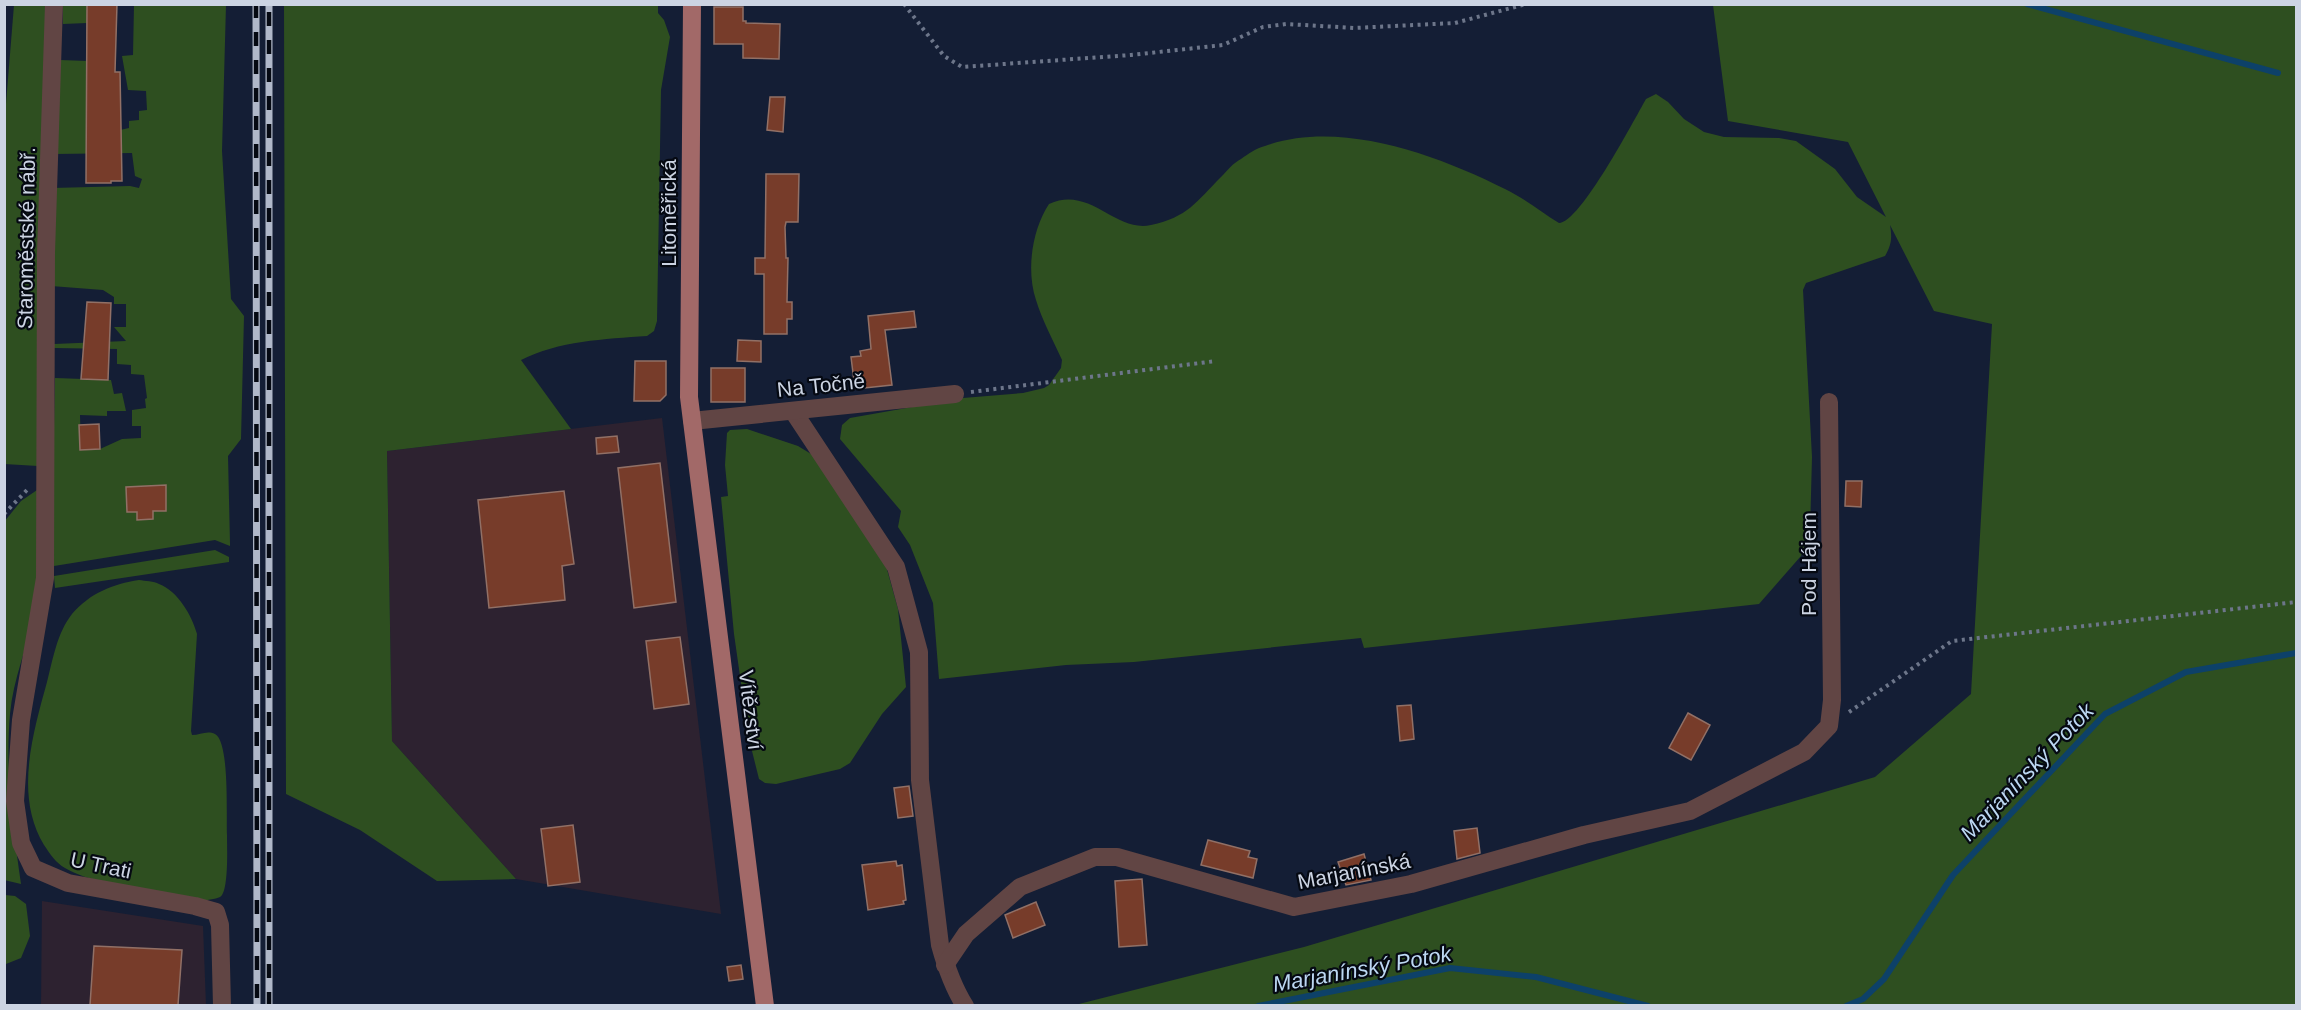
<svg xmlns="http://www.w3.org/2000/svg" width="2301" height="1010" font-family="Arial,sans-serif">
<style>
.industrial{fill:#2d2230}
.green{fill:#2e4f20}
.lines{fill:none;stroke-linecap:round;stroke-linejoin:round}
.stream{stroke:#0d4169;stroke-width:6}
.building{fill:#773c2a;stroke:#917066;stroke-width:1.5}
.path{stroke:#6d768a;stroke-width:4;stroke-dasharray:3 4.5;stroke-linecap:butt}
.minor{stroke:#614544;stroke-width:18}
.major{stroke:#a26968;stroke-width:18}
.rail-casing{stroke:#b0b8c9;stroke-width:7}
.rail{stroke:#050912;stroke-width:4.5;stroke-dasharray:14;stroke-linecap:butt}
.labels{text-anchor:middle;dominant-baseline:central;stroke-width:4.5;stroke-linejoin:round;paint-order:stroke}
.street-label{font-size:21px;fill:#ccd4e3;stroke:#050912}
.water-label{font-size:22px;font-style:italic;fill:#bcd7f2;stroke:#050912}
</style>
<rect width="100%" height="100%" fill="#141e35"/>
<!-- industrial -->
<g class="industrial">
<polygon points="662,418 721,914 516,879 392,741 387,451"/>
<polygon points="42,901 203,926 206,1005 41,1006"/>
</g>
<!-- green -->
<g class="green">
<polygon points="14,5 49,5 38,466 4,464 4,128"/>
<polygon points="63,5 87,5 87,23 63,24"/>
<polygon points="134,5 226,5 222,151 231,299 244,316 241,439 228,456 230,543 230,546 215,540 54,566 52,524 55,378 111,380 114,394 122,393 126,411 107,411 107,416 80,415 81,450 100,449 122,439 141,438 141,426 132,426 132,410 146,408 145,399 147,398 144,375 131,374 131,365 117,364 117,349 54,348 54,344 126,341 114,327 126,327 126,304 114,304 114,297 103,290 51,286 52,188 130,186 139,188 142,179 135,176 132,153 54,154 60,60 88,61 120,130 129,128 129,121 139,120 139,111 147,110 146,91 128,90 122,56 133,55"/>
<path d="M284,5H658V13L664,20L670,37L661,90L657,321L654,331L647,336C605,339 558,341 521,360L571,429L387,451L392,741L516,879L437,881L360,830L286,794Z"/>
<path d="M1713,5H2296V1005H1075L1304,947L1875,777L1971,694L1992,324L1934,311L1890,225C1892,237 1892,244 1885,256L1806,283L1803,290L1812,457L1810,532L1801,556L1759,604L1364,648L1361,638L1134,662L1066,665L939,679L933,603L910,545L898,527L901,511L840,439L842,425L850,418L963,398L1023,393L1044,388L1049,385L1061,368L1062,360C1053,340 1042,320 1036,300C1026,270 1032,230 1049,204C1090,185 1115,233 1151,225C1188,217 1196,202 1221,177C1227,171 1233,163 1241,159C1248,154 1256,148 1265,146C1340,119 1437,155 1505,189C1524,198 1541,212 1559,223C1580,223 1634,120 1646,99L1656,94L1668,102L1684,119L1704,132L1724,137L1779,138L1796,141L1835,169L1857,197L1886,217L1848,142L1728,121Z"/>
<polygon points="747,429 798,446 816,457 883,555 898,609 906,687 882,714 850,763 840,769 776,784 765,783 759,779 749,739 734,634 721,497 728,496 725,465 727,433 730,430"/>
<path d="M40,488C43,529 40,571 34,612C28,646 13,679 10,714C5,771 13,827 21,884L4,880V522L21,501Z"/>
<polygon points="215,550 229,557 229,562 55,588 54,576"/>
<path d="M139,580C145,581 154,581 159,584C178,591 192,616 197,634L191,731L192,735C200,735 207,730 215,734C230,742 226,817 227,835C227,846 229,892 220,897C214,900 199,901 193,900C178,899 163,894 148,891C122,885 89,882 65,868C56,863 50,854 44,845C14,796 33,733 47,682C53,659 57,633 72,614C90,593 113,584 139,580Z"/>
<polygon points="5,895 15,896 26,904 30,936 21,958 6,964"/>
</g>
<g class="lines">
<!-- stream -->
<g class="stream">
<polyline points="2027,4 2278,73"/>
<polyline points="1258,1006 1450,968 1536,977 1648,1006"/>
<polyline points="1846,1006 1863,999 1884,979 1953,875 2105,714 2186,672 2296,653"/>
</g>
</g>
<!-- building -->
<g class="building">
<polygon points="87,4 117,4 115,72 120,72 122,181 111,181 111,183 86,183"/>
<polygon points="714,7 743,7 743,21 746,21 746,23 780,24 779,59 743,58 743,44 714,44"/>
<polygon points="770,97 785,97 783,132 767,130"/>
<polygon points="766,174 799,174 798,222 786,222 785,227 786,258 788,258 787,302 792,302 792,319 787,319 787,334 764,334 764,274 755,274 755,258 765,258"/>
<polygon points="87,302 111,303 108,380 81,379"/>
<polygon points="914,311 916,327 885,330 892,385 855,389 851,357 861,356 860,351 871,349 868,316"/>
<polygon points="738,340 761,341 761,362 737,361"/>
<polygon points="635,361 666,361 666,395 660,401 634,401"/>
<rect x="711" y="368" width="34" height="34"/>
<polygon points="99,424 100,449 80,450 79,425"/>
<polygon points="617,436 619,452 597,454 596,438"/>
<polygon points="660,463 676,602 634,608 618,468"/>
<polygon points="1846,481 1862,481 1861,507 1845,506"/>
<polygon points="166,485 166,511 153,511 153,519 137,520 137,512 127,512 126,487"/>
<polygon points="564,491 574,564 562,566 565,600 489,608 478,500"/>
<polygon points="680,637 689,704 654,709 646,641"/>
<polygon points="1411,705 1414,739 1400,741 1397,706"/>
<polygon points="1688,713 1710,725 1691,760 1669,748"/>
<polygon points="909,786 913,816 898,818 894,788"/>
<polygon points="573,825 580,882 548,886 541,829"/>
<polygon points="1477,828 1480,853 1457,859 1454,831"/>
<polygon points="1208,840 1250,851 1248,857 1257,859 1253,878 1201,865"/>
<polygon points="1364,854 1371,880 1346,885 1338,862"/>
<polygon points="896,861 897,866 902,865 906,900 903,901 904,904 868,910 862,865"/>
<polygon points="1142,879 1147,945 1119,947 1115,881"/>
<polygon points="1036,902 1045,925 1013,938 1005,915"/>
<polygon points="94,946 182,950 178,1005 90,1005"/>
<polygon points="741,965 743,979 729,981 727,967"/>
</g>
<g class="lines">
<!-- path -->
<g class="path">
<polyline points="904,4 944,56 962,67 1131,55 1223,45 1263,27 1286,24 1355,28 1455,23 1526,4"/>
<polyline points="971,392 1216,361"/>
<polyline points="4,514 27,490"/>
<polyline points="1849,712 1952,641 2296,602"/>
</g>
<!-- minor -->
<g class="minor">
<polyline points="54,4 46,253 45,578 21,720 15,801 21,843 33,868 68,883 195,906 216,912 220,925 222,1006"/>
<path d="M793,411L896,567L919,652L920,780L940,945C946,967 953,987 965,1006"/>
<polyline points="692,421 955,394"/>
<polyline points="945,965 966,934 1020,887 1095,857 1117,857 1294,907 1411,884 1584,835 1690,811 1804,752 1829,726 1832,700 1829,402"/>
</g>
<!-- major -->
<polyline class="major" points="692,4 689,397 765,1006"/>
<defs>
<g id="rail">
<polyline points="256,4 257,1006"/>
<polyline points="269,1006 269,4"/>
</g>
</defs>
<!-- rail casing -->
<use href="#rail" class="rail-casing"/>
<!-- rail -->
<use href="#rail" class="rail"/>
</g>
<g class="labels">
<!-- street labels -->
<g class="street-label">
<text transform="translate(668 213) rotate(-90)">Litoměřická</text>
<text transform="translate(26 238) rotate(-89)">Staroměstské nábř.</text>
<text transform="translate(821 385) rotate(-6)">Na Točně</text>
<text transform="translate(1808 564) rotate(-90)">Pod Hájem</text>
<text transform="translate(751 710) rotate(83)">Vítězství</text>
<text transform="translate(101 865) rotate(12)">U Trati</text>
<text transform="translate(1354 871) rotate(-11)">Marjanínská</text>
</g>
<!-- water labels -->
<g class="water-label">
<text transform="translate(2027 772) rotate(-46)">Marjanínský Potok</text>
<text transform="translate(1362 969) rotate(-10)">Marjanínský Potok</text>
</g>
</g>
<!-- border -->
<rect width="2301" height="1010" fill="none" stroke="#ccd4e3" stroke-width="12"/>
</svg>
